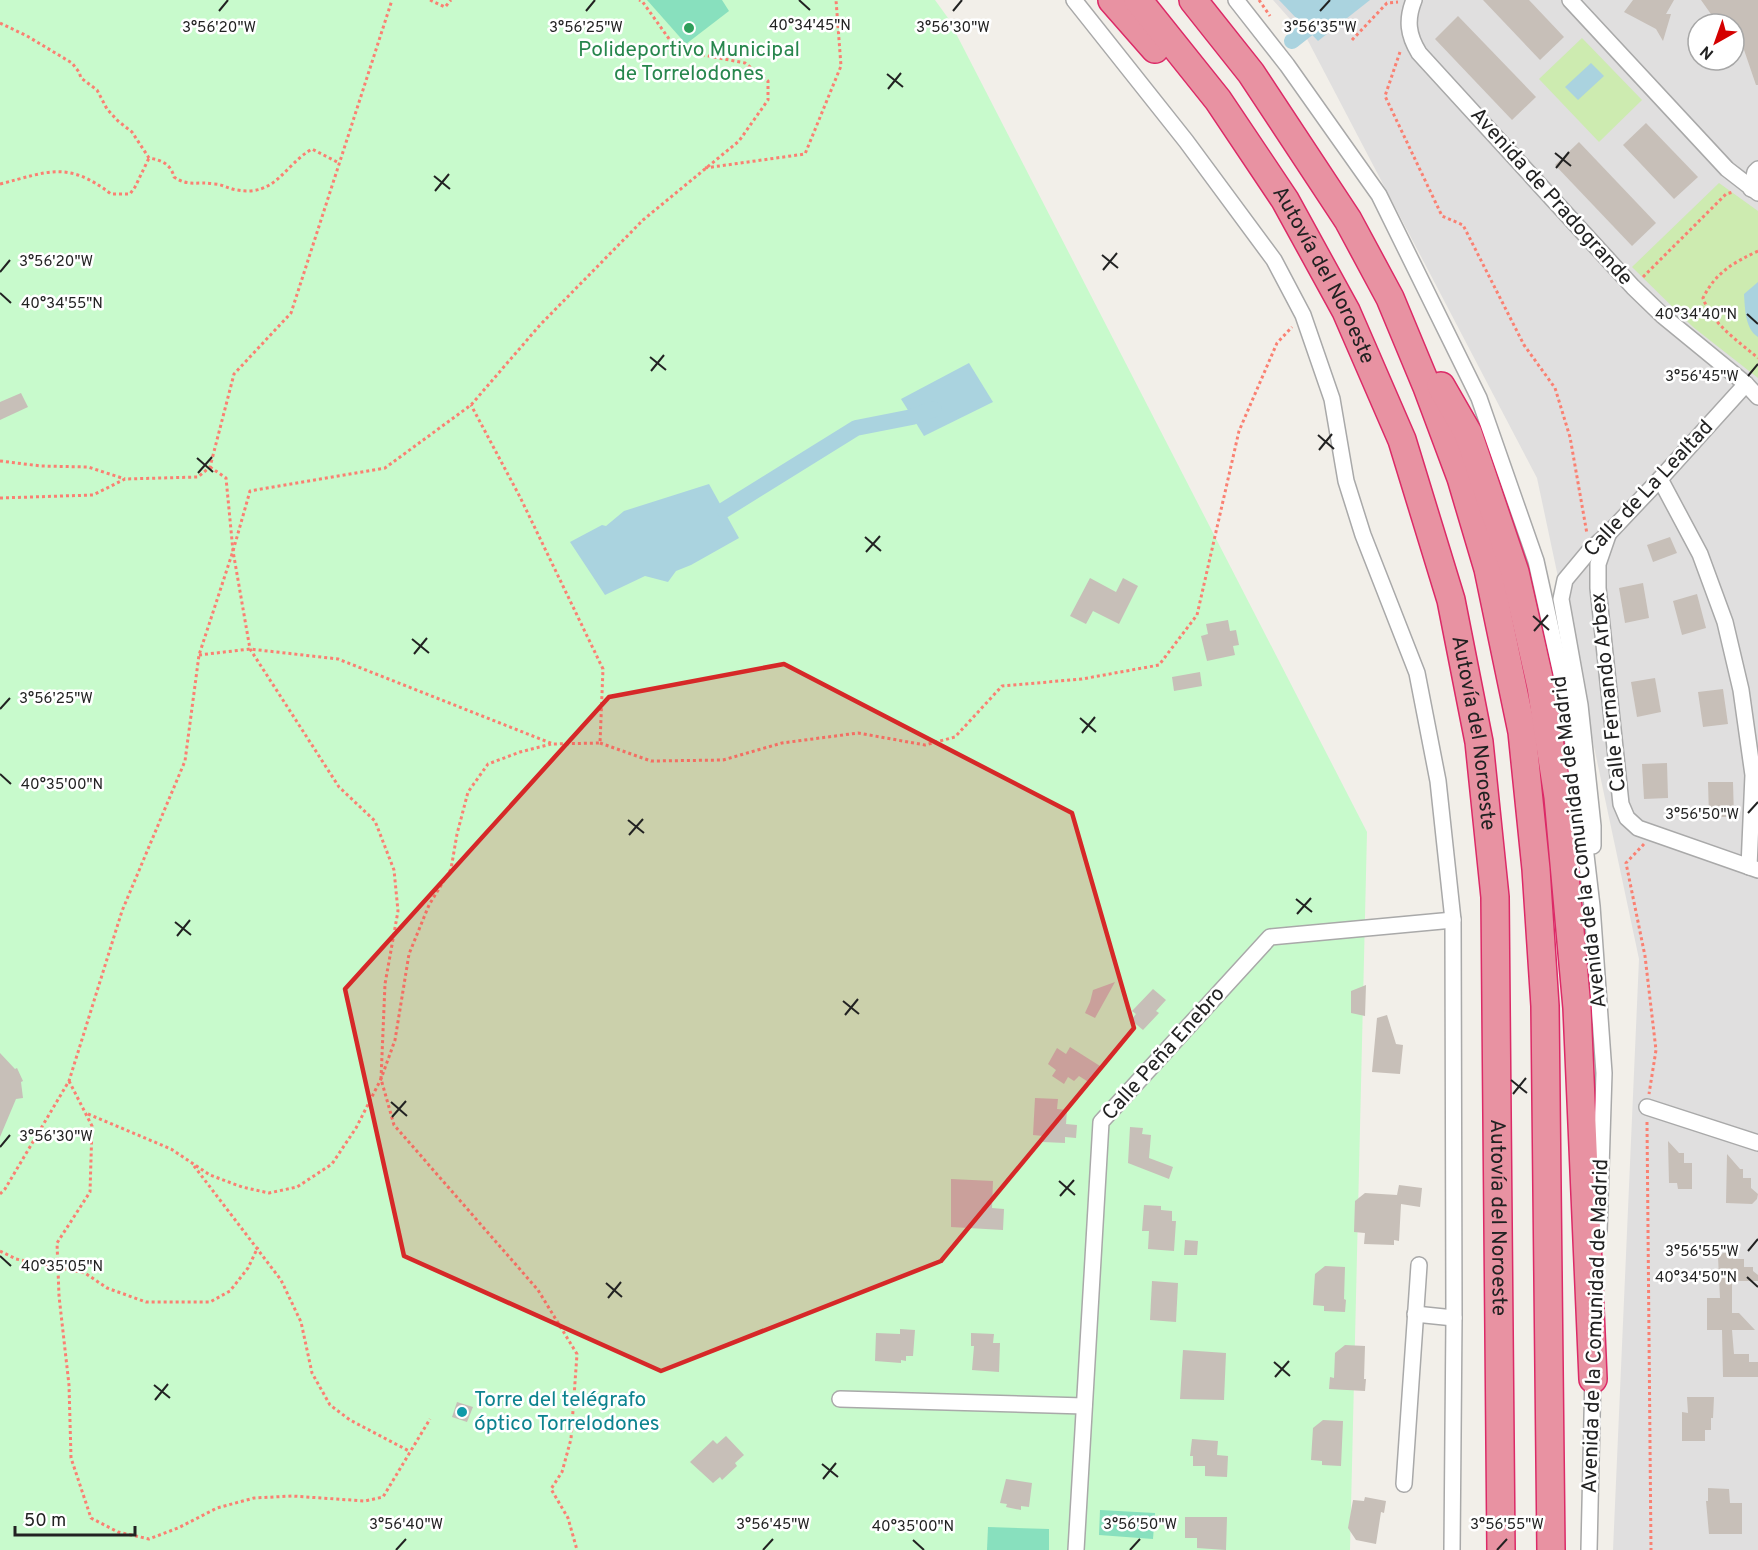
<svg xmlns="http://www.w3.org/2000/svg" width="1758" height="1550" font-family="Overpass,sans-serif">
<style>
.residential{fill:#e0dfdf;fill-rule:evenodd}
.grass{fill:#cdebb0}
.park{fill:#c8facc}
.pitch{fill:#88e0be}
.water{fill:#aad3df}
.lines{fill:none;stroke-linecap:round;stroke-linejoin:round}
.canal{stroke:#aad3df;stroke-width:16}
.building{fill:#c7bfb8}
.minor-casing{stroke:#a9a9a9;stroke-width:18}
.motorway-casing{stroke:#dc2a67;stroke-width:30}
.path{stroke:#fa8072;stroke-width:3;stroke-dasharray:3 3;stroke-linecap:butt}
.minor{stroke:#fff;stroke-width:15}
.motorway{stroke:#e892a2;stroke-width:27}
.marked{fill:#d62828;fill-opacity:0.2;stroke:#d62828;stroke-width:4.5;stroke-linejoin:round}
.ticks{fill:none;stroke:#222;stroke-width:2}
.leisure-dot{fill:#2e9e5b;stroke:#fff;stroke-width:2}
.culture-dot{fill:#0f9aa8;stroke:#fff;stroke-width:2}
.labels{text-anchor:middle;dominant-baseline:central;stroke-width:5;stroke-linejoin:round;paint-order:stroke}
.leisure-label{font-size:21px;fill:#27864d;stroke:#fff}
.street-label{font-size:21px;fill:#222;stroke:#fff}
.culture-label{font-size:21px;fill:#0d838f;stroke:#fff;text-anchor:start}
.ticks-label{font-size:15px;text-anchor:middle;fill:#222;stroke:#fff;stroke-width:5;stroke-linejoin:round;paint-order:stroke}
</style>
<rect width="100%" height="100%" fill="#f2efe9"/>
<!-- residential -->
<path class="residential" d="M1273,0H1758V1550H1613L1639,959L1537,478L1306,37ZM1698,24H1734V60H1698Z"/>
<!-- grass -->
<g class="grass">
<polygon points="1582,38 1642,100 1599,142 1539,79"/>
<polygon points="1719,183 1758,211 1758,378 1693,327 1632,267"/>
</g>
<!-- park -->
<polygon class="park" points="0,0 935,0 948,18 1367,832 1350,1550 0,1550"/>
<!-- pitch -->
<g class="pitch">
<polygon points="647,0 722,0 729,11 686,44"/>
<polygon points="1100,1510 1155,1513 1153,1539 1099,1535"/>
<polygon points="988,1527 1049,1529 1049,1550 987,1550"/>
</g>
<!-- water -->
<g class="water">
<polygon points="1279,0 1370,0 1318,41"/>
<polygon points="1591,63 1604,76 1578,100 1565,87"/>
<path d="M1758,282V337C1745,329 1745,308 1744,294Z"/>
<polygon points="969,363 993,402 924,436 901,399"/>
<polygon points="709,484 739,538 691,565 676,571 668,582 645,576 605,595 570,542 602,525 606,526 624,511"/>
</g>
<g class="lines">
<!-- canal -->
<g class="canal">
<polyline points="1292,41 1344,0"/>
<polyline points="724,510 856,428 912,417 934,409"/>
</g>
</g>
<!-- building -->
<g class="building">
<polygon points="1483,0 1529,0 1564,37 1540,60"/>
<polygon points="1633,0 1674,0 1666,14 1671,14 1663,41 1656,29 1624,12"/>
<polygon points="1701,0 1758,0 1758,85 1756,85 1742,44 1734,50 1734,24 1718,24"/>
<polygon points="1458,16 1536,97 1512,120 1435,39"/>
<polygon points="1646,123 1698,177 1674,199 1623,145"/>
<polygon points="1579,142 1656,223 1632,246 1555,165"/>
<polygon points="21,393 28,407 0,420 0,402"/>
<polygon points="1670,537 1677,553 1653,562 1647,545"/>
<polygon points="1090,578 1116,592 1123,578 1138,586 1119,624 1093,611 1086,624 1070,616"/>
<polygon points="1643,583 1649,618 1625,623 1619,588"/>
<polygon points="1697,594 1706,628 1682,635 1673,601"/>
<polygon points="1228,620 1230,631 1236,630 1239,645 1233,646 1235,655 1207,661 1201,636 1208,634 1206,624"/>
<polygon points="1200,672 1202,686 1174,691 1172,677"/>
<polygon points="1655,678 1661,712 1637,717 1631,682"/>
<polygon points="1723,689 1728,724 1703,727 1698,692"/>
<polygon points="1667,763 1668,798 1644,799 1642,764"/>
<polygon points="1708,782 1733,782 1734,817 1709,817"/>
<polygon points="1115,982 1095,1018 1085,1013 1090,1002 1093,990"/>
<polygon points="1366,985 1365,1016 1351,1013 1351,991"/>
<polygon points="1153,989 1166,1000 1156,1011 1159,1013 1143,1030 1131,1020 1136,1014 1132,1011"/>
<polygon points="1387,1015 1396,1044 1403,1045 1400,1074 1372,1072 1377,1018"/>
<polygon points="1070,1047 1100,1066 1090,1083 1079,1076 1074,1081 1068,1077 1064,1084 1052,1076 1056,1070 1048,1064 1057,1048 1066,1054"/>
<polygon points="0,1053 15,1069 17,1068 23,1081 21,1082 23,1098 16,1099 0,1137"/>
<polygon points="1035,1098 1058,1099 1057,1109 1067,1110 1066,1124 1077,1125 1076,1138 1065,1137 1065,1143 1043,1142 1043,1136 1033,1135"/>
<polygon points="1130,1127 1143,1128 1142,1134 1151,1135 1149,1158 1173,1167 1169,1179 1128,1163"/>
<polygon points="1668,1141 1679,1153 1684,1153 1684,1163 1692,1163 1692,1189 1678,1189 1677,1183 1669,1183"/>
<polygon points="1727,1154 1740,1169 1743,1169 1743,1178 1751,1178 1751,1188 1758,1194 1757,1199 1752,1204 1726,1203"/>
<polygon points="951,1179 993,1181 992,1208 1004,1209 1003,1230 951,1227"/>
<polygon points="1399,1185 1422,1188 1420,1207 1401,1204 1399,1241 1394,1240 1394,1245 1364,1244 1365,1233 1354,1232 1355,1201 1365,1193 1397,1195"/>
<polygon points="1144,1205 1161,1206 1161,1210 1172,1211 1172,1221 1176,1221 1174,1251 1148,1249 1149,1231 1142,1231"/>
<polygon points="1185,1240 1198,1241 1197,1255 1184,1255"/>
<polygon points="1723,1253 1728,1253 1733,1259 1744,1259 1744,1267 1753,1267 1753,1271 1758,1275 1758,1281 1732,1281 1732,1313 1739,1313 1755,1330 1732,1330 1734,1354 1749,1354 1749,1362 1758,1362 1758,1377 1723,1377 1722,1330 1707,1330 1707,1298 1720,1298 1718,1257"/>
<polygon points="1325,1266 1345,1267 1344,1299 1346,1300 1345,1312 1324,1311 1324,1306 1313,1305 1315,1274"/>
<polygon points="1152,1281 1178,1283 1176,1322 1150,1320"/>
<polygon points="900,1329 915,1330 913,1356 906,1356 906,1361 901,1360 901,1363 875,1361 876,1333 900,1334"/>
<polygon points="971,1333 994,1334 993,1343 1000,1343 999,1372 972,1370 974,1346 971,1346"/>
<polygon points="1345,1345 1365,1346 1364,1379 1366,1379 1365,1391 1329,1389 1330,1377 1334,1378 1335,1353"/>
<polygon points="1183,1350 1226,1353 1224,1400 1180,1399"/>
<polygon points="1687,1397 1714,1397 1713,1418 1711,1418 1711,1430 1705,1430 1705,1441 1682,1441 1682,1412 1688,1413"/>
<polygon points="457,1402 473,1407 467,1422 452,1417"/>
<polygon points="1323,1420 1343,1421 1341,1466 1322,1465 1322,1461 1311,1460 1313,1428"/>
<polygon points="726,1436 744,1455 735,1463 737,1466 722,1480 720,1477 713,1483 690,1462 713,1440 717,1444"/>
<polygon points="1192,1439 1218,1441 1217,1455 1228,1456 1227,1477 1205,1476 1205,1466 1193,1466 1193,1456 1190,1456"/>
<polygon points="1006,1479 1032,1483 1029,1507 1021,1506 1021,1510 1006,1507 1007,1504 1000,1503"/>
<polygon points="1708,1488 1729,1489 1730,1503 1742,1503 1742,1534 1709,1534 1706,1501 1708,1501"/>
<polygon points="1365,1497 1386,1501 1384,1513 1381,1512 1376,1544 1356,1540 1348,1528 1353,1500 1364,1501"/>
<polygon points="1185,1517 1227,1517 1226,1550 1197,1548 1197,1538 1185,1538"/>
</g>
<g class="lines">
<defs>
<g id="minor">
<polyline points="1074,0 1186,141 1274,260 1303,315 1332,399 1346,481 1363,535 1417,673 1438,781 1453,920 1454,1318 1452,1550"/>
<polyline points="1236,0 1287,65 1379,195 1479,398 1536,561 1569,710 1592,906 1604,1073 1599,1232"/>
<path d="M1414,0C1406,20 1408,35 1419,53L1633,287L1663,316L1746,384L1758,397"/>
<polyline points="1570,0 1727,169 1758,193"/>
<polyline points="1751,189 1755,172 1758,169"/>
<polyline points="1660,479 1700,554 1725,622 1741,690 1753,775 1749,867"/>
<polyline points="1608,535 1598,564 1598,588 1621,804 1627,818 1638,828 1758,870"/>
<polyline points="1593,846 1593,826 1580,705 1561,599 1565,580 1590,550 1609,533 1660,479 1746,384"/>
<polyline points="1647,1107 1758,1143"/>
<polyline points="1415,1314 1454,1318"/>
<polyline points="840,1399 1084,1406"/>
<polyline points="1404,1484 1419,1265"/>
<polyline points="1076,1550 1101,1122 1270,937 1453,920"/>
<polyline points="1589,1550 1593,1373"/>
</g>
<g id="motorway">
<polyline points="1112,0 1155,49"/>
<path id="s1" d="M1138,0L1218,100L1285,200L1346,311L1402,440L1451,600L1479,742L1495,897L1501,1550"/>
<polyline points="1193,0 1251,73 1348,220 1390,298 1427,387 1461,478 1488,569 1522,732 1536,869 1545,1006 1551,1550"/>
<polyline points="1441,386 1468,433 1515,572 1541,687 1558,797 1577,1008 1593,1379"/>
</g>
</defs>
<!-- minor casing -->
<use href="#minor" class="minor-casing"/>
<!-- motorway casing -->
<use href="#motorway" class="motorway-casing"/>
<!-- path -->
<g class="path">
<polyline points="430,0 445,7 451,0"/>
<polyline points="1259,0 1270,16"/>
<path d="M0,23L27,36L72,63L79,72L81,78L97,90L107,109L118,121L132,132L149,158C161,160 171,164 174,177C189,187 197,181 214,184C222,184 229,189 237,190C276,197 284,165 312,149L339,163"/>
<polyline points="1352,40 1387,3 1398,2"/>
<polyline points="1400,52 1385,96 1442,216 1463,225 1524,345 1555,388 1570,437 1587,534"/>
<polyline points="705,168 805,154 841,66 836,0"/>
<path d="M0,184C48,172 67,160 111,194H130L135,187L149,158"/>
<path d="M1758,251C1733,263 1716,272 1703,298C1712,324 1738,341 1758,358"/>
<polyline points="1643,277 1726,194 1733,192"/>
<polyline points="0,461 41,466 88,467 125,479"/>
<polyline points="210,467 226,478 233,551 250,649 339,787 375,821 394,870 398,911 385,984 381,1079 394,1125 538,1290 577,1354 571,1439 562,1472 551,1489 568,1518 577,1550"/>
<polyline points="0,498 93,495 125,479 198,477 210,467 234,374 291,313 392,0"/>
<polyline points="199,655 250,649 338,659 553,744 600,743 603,669 520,497 471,405"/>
<polyline points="600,743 651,761 723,760 782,743 858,733 925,745 955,737 1002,686 1082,679 1159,665 1197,615 1239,431 1277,343 1292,327"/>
<polyline points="1644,844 1626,863 1645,956 1656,1050 1649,1094"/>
<polyline points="69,1081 92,1126 90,1192 57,1243 59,1296 69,1385 71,1458 91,1518 118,1532 149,1539 178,1528 217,1508 254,1498 292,1496 365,1501 383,1497 430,1419"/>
<polyline points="88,1114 171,1149 210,1175 242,1187 269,1193 297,1187 332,1164 356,1128 381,1079 395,1040 409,954 429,905 451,869 457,834 468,792 488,764 520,752 551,744"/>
<polyline points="1647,1122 1651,1550"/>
<polyline points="194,1166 281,1280 301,1322 312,1373 330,1405 350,1420 409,1451"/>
<polyline points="0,1194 5,1189 69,1081 122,911 185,761 199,655 233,551 250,491 385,468 471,405 540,325 643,220 739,141 768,100 768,81 745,63 677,50 642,1 639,0"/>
<polyline points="0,1251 16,1259 85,1273 107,1288 146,1302 210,1302 230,1291 248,1268 258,1247"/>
</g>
<!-- minor -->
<use href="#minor" class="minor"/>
<!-- motorway -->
<use href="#motorway" class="motorway"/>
</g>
<!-- marked area -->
<path class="marked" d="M784,664L1072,813L1134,1028L941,1261L661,1371L404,1256L345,989L609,697Z"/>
<!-- ticks -->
<path class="ticks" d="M799,0L810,10M219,11L228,0M586,11L595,0M953,11L962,0M1320,11L1330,0M887,74L903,87M888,89L901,73M1555,153L1571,166M1556,168L1569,152M434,176L450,189M435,191L449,174M1102,255L1118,268M1103,270L1117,253M0,272L10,260M0,293L11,303M1747,314L1758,324M650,357L666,370M651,371L664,355M1748,376L1758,364M1318,435L1334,449M1319,450L1332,434M197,458L213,472M198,473L212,457M865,537L881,551M866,552L880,536M1533,616L1549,630M1534,631L1548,615M412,639L429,653M414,654L427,638M0,709L10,698M1080,718L1096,732M1082,733L1095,717M0,774L11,784M1748,813L1758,802M628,820L644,833M629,835L643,819M1296,899L1312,912M1297,914L1311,898M175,922L191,935M177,936L190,920M843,1001L859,1014M845,1015L858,999M1511,1080L1527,1093M1513,1094L1526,1078M391,1102L407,1116M392,1117L406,1101M0,1147L10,1135M1059,1181L1075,1195M1060,1196L1074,1180M1748,1251L1758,1239M0,1256L11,1266M1747,1277L1758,1287M606,1283L622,1297M608,1298L621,1282M1274,1362L1290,1376M1275,1377L1289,1361M154,1385L170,1398M155,1400L168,1384M822,1464L838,1477M823,1479L836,1463M913,1540L924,1550M396,1550L406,1539M763,1550L773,1539M1130,1550L1140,1539M1497,1550L1507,1539"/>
<!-- markers -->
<circle class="leisure-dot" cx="689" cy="28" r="6"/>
<circle class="culture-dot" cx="462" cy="1412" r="6"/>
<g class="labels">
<!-- leisure labels -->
<g class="leisure-label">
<text x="689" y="50">Polideportivo Municipal<tspan x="689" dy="24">de Torrelodones</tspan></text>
</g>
<!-- street labels -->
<g class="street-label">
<text transform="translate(1551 197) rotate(48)">Avenida de Pradogrande</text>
<text stroke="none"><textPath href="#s1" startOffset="333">Autovía del Noroeste</textPath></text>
<text transform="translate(1649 489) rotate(-47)">Calle de La Lealtad</text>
<text transform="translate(1609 692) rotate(-96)">Calle Fernando Arbex</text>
<text stroke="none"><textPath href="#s1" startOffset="818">Autovía del Noroeste</textPath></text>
<text transform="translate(1580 842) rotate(-97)">Avenida de la Comunidad de Madrid</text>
<text transform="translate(1164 1054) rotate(-48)">Calle Peña Enebro</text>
<text stroke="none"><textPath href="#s1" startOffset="1304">Autovía del Noroeste</textPath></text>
<text transform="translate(1596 1326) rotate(-88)">Avenida de la Comunidad de Madrid</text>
</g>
<!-- culture labels -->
<g class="culture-label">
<text x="474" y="1400">Torre del telégrafo<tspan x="474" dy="24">óptico Torrelodones</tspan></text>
</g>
</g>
<g class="ticks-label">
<text x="810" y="30">40°34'45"N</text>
<text x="219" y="32">3°56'20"W</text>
<text x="586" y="32">3°56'25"W</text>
<text x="953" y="32">3°56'30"W</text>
<text x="1320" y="32">3°56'35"W</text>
<text x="56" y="266">3°56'20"W</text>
<text x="62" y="308">40°34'55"N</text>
<text x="1696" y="319">40°34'40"N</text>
<text x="1702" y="381">3°56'45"W</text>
<text x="56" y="703">3°56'25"W</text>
<text x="62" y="789">40°35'00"N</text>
<text x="1702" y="819">3°56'50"W</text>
<text x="56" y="1141">3°56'30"W</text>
<text x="1702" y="1256">3°56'55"W</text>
<text x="62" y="1271">40°35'05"N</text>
<text x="1696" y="1282">40°34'50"N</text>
<text x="406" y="1529">3°56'40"W</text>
<text x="773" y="1529">3°56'45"W</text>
<text x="1140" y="1529">3°56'50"W</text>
<text x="1507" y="1529">3°56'55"W</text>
<text x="913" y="1531">40°35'00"N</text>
</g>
<!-- north arrow -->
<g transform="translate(1716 42) rotate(220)"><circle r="28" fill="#ffffff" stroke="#a7a7a7" stroke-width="1.5"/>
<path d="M0-4.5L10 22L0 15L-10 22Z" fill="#d40000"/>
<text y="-9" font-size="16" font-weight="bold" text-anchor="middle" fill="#222222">N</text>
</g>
<!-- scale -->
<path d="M15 1526v9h120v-9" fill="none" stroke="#222222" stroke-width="3"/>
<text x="24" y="1526" font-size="18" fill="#222222" stroke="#ffffff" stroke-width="4.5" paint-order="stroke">50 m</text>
</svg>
